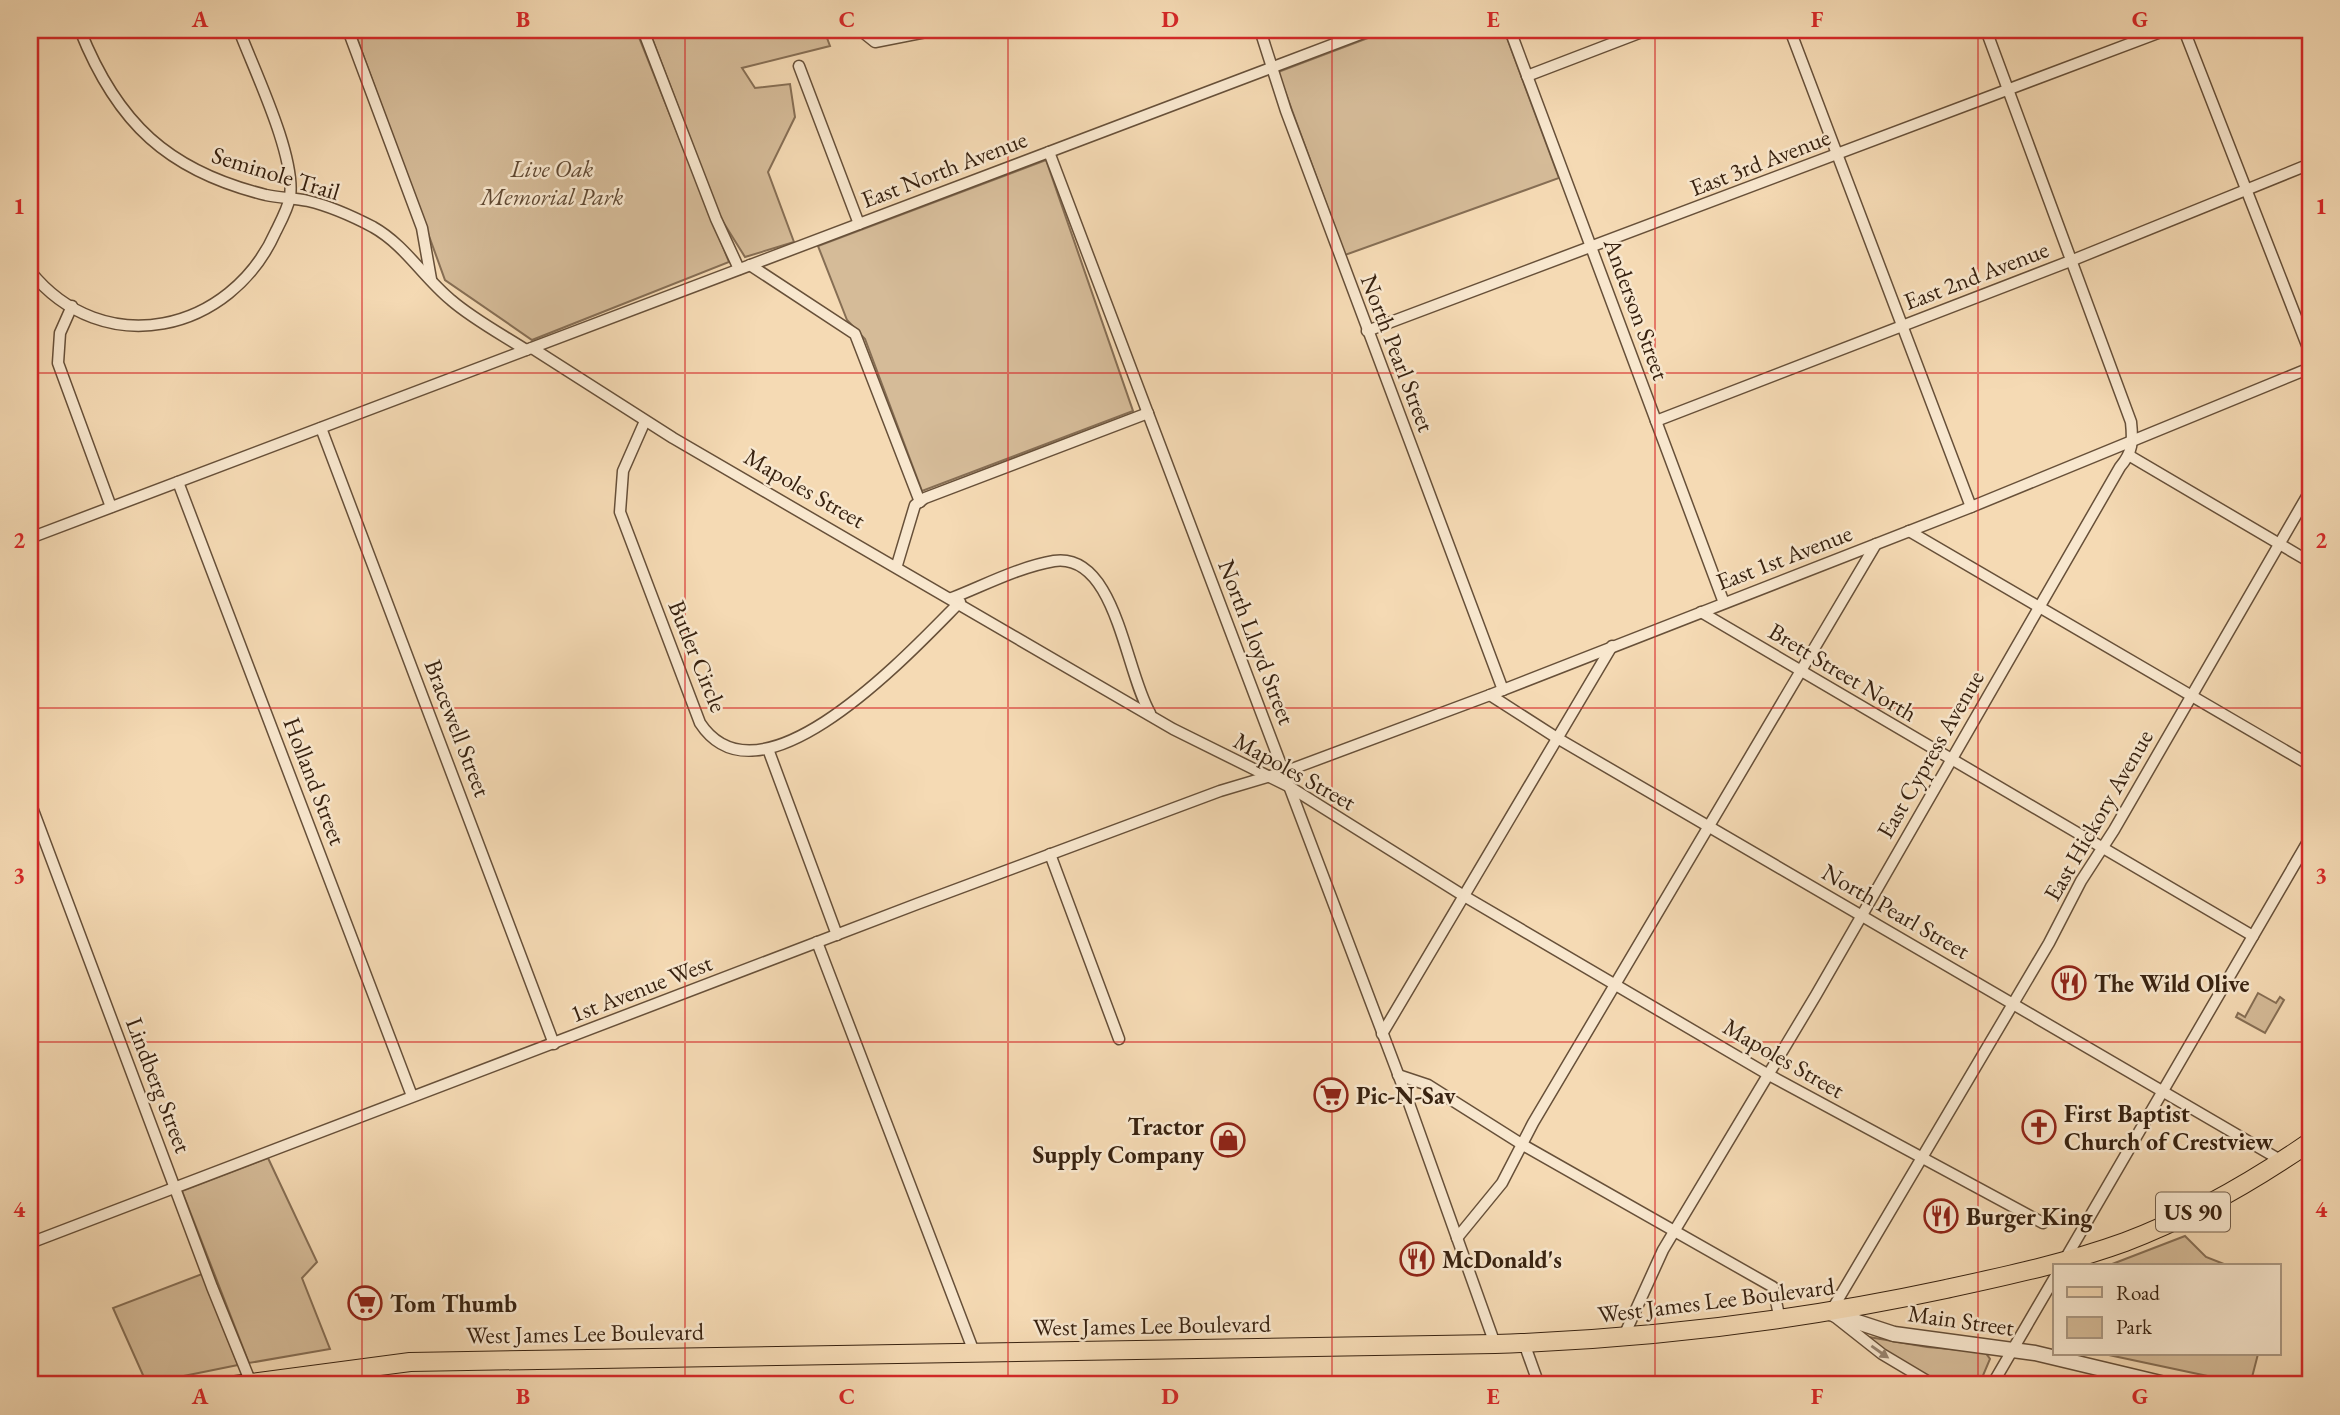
<svg xmlns="http://www.w3.org/2000/svg" width="2340" height="1415" font-family="'EB Garamond',serif">
<style>
.green{fill:#d5bb98;stroke:#866e54;stroke-width:2}
.lines{fill:none;stroke-linecap:round;stroke-linejoin:round}
.minor-casing{stroke:#675039;stroke-width:13}
.tertiary-casing{stroke:#675039;stroke-width:17}
.primary-casing{stroke:#382210;stroke-width:20}
.minor{stroke:#f8e7ce;stroke-width:10}
.tertiary{stroke:#f8e7ce;stroke-width:14}
.primary{stroke:#f5dab4;stroke-width:18}
.oneway{fill:#98846f}
.grid{fill:none;stroke:#d62828;stroke-width:2;stroke-opacity:0.55}
.labels{text-anchor:middle;dominant-baseline:central;stroke-width:5;stroke-linejoin:round;paint-order:stroke}
.shield{fill:#f8e7ce;stroke:#725d49;stroke-width:2}
.shield-label{font-size:23px;font-weight:bold;fill:#382210}
.street-label{font-size:24px;fill:#382210;stroke:#f8e7ce}
.park-label{font-size:24px;font-style:italic;fill:#5f4832;stroke:#f8e7ce}
.poi-label{font-size:24px;font-weight:bold;fill:#382210;stroke:#f8e7ce;text-anchor:start}
.neatline{fill:none;stroke:#d62828;stroke-width:2.5}
.grid-label{font-size:23px;text-anchor:middle;font-weight:bold;fill:#d62828}
</style>
<rect width="100%" height="100%" fill="#f5dab4"/>
<filter id="stains"><feTurbulence type="fractalNoise" baseFrequency=".00286" numOctaves="4"/><feColorMatrix values="0 0 0 0 .2 0 0 0 0 .09 0 0 0 0 .02 0 0 0 .5 -.17"/></filter>
<radialGradient id="worn" r=".72"><stop offset=".6" stop-color="#630" stop-opacity="0"/><stop offset="1" stop-color="#630" stop-opacity=".3"/></radialGradient>
<!-- green -->
<g class="green">
<polygon points="354,30 636,30 729,262 532,340 445,280"/>
<polygon points="649,30 824,30 830,46 742,68 755,88 790,84 795,117 768,172 794,242 745,257 720,217"/>
<polygon points="1389,30 1504,30 1559,178 1345,255 1278,72"/>
<polygon points="1046,160 1133,411 922,491 865,339 847,320 818,246"/>
<polygon points="2258,993 2276,1003 2280,997 2284,1000 2265,1033 2236,1017 2238,1013 2245,1017"/>
<polygon points="268,1158 317,1262 302,1278 330,1349 249,1363 182,1191"/>
<polygon points="2185,1236 2206,1257 2229,1266 2107,1266"/>
<polygon points="202,1274 238,1365 144,1384 143,1375 113,1308"/>
<polygon points="1869,1337 1927,1347 1985,1352 1990,1359 1979,1385 1940,1385 1884,1353"/>
<polygon points="2104,1354 2258,1354 2250,1385"/>
</g>
<g class="lines">
<defs>
<g id="minor">
<path d="M80,30C117,123 168,171 266,195C280,198 295,198 308,201C329,206 354,217 373,227C405,245 423,277 451,300C473,319 501,334 526,350"/>
<polyline points="348,30 422,228 431,279"/>
<polyline points="643,30 716,219 739,269"/>
<polyline points="860,30 875,42 936,30"/>
<polyline points="1260,30 1286,111 1503,690"/>
<polyline points="1510,30 1724,603"/>
<polyline points="1790,30 1971,507"/>
<polyline points="2184,30 2310,353"/>
<polyline points="799,66 859,224"/>
<polyline points="1527,76 1647,30"/>
<polyline points="1049,152 1406,1095 1495,1344"/>
<polyline points="750,265 855,334 920,502"/>
<path d="M30,271C103,362 231,333 276,231C281,221 288,208 290,197C296,156 254,70 239,30"/>
<polyline points="72,306 60,333 58,363 111,507"/>
<polyline points="1367,331 2166,30"/>
<polyline points="532,348 673,438 1173,729 1290,787 1464,896 1769,1075 2043,1223"/>
<path d="M645,421L623,471L620,512L700,723C761,816 914,648 960,602"/>
<polyline points="1656,421 2073,260 2310,164"/>
<polyline points="321,428 554,1044"/>
<polyline points="2130,456 2310,562"/>
<polyline points="178,482 412,1096"/>
<polyline points="1909,531 2310,765"/>
<polyline points="30,538 1371,30"/>
<polyline points="897,565 915,505 925,498 1148,413"/>
<path d="M952,598C985,585 1019,567 1054,561C1116,552 1125,671 1150,713"/>
<polyline points="1701,612 2253,936"/>
<polyline points="1490,695 1557,738 2282,1161"/>
<polyline points="768,749 837,935"/>
<polyline points="30,802 212,1287 251,1383"/>
<polyline points="1050,854 1119,1039"/>
<polyline points="817,942 974,1352"/>
<polyline points="1382,1034 1612,646"/>
<polyline points="1398,1075 1428,1085 1523,1145 1773,1287 1780,1320"/>
<polyline points="1457,1238 1502,1183 1533,1123 1876,544"/>
<polyline points="30,1243 917,904 1220,791 1284,772 1490,695 1971,507 2310,368"/>
<polyline points="2064,1261 2310,838"/>
<path d="M1623,1338L1663,1250L1816,995L2120,467C2133,452 2133,441 2131,422L1986,30"/>
<polyline points="1524,1343 1539,1385"/>
<polyline points="1934,1385 1882,1354 1830,1313 2049,943 2081,881 2114,830 2310,491"/>
<polyline points="1992,1385 2055,1277"/>
</g>
<polyline id="tertiary" points="1830,1313 1894,1334 2035,1353 2169,1385"/>
<path id="primary" d="M235,1385L410,1362L1495,1344C1647,1339 1797,1321 1946,1289C2006,1276 2067,1263 2125,1242C2191,1217 2252,1182 2310,1142"/>
</defs>
<!-- minor casing -->
<use href="#minor" class="minor-casing"/>
<!-- tertiary casing -->
<use href="#tertiary" class="tertiary-casing"/>
<!-- primary casing -->
<use href="#primary" class="primary-casing"/>
<!-- minor -->
<use href="#minor" class="minor"/>
<!-- tertiary -->
<use href="#tertiary" class="tertiary"/>
<!-- primary -->
<use href="#primary" class="primary"/>
</g>
<!-- one-way arrows -->
<defs><path id="oneway-solid" d="M-6-.8H1V-3.2L6.5 0L1 3.2V.8H-6Z" transform="scale(1.75)"/></defs>
<use class="oneway" href="#oneway-solid" transform="translate(1880 1352) rotate(35)"/>
<!-- grid -->
<path class="grid" d="M362,30V1385M685,30V1385M1008,30V1385M1332,30V1385M1655,30V1385M1978,30V1385M30,373H2310M30,708H2310M30,1042H2310"/>
<!-- icons -->
<defs>
<symbol id="restaurant-ring" viewBox="-11 -11 22 22"><circle r="9.5" fill="#f8e7ce" stroke="#8f2418" stroke-width="1.5"/><path d="M-5-6h1v4h1v-4h1v4h1v-4h1v5L-1.5 .5V6h-2V.5L-5-1ZM5-6V6H3V1.5H1.5Q1.5-4 5-6Z" fill="#8f2418"/></symbol>
<symbol id="supermarket-ring" viewBox="-11 -11 22 22"><circle r="9.5" fill="#f8e7ce" stroke="#8f2418" stroke-width="1.5"/><path d="M-6-5.5h2.5l.6 2H6L4.5 2H-2.5L-4.4-4H-6ZM-1.5 3.2a1.3 1.3 0 1 0 .1 0ZM3 3.2a1.3 1.3 0 1 0 .1 0Z" fill="#8f2418"/></symbol>
<symbol id="church-ring" viewBox="-11 -11 22 22"><circle r="9.5" fill="#f8e7ce" stroke="#8f2418" stroke-width="1.5"/><path d="M-1.2-6h2.4v3.5h3.3v2.4h-3.3V6h-2.4V-.1h-3.3v-2.4h3.3Z" fill="#8f2418"/></symbol>
<symbol id="shop-ring" viewBox="-11 -11 22 22"><circle r="9.5" fill="#f8e7ce" stroke="#8f2418" stroke-width="1.5"/><path d="M-5-2.5h2.3a2.7 3.5 0 0 1 5.4 0H5L5.5 6h-11ZM-1.5-2.5h3a1.5 2.3 0 0 0-3 0Z" fill="#8f2418"/></symbol>
</defs>
<g fill-rule="evenodd">
<use href="#restaurant-ring" x="2050" y="964" width="38" height="38"/>
<use href="#supermarket-ring" x="1312" y="1076" width="38" height="38"/>
<use href="#church-ring" x="2020" y="1108" width="38" height="38"/>
<use href="#shop-ring" x="1209" y="1121" width="38" height="38"/>
<use href="#restaurant-ring" x="1922" y="1197" width="38" height="38"/>
<use href="#restaurant-ring" x="1398" y="1240" width="38" height="38"/>
<use href="#supermarket-ring" x="346" y="1284" width="38" height="38"/>
</g>
<g class="labels">
<!-- shield labels -->
<rect class="shield" x="2156" y="1192.5" width="74" height="39" rx="5"/>
<g class="shield-label">
<text x="2193" y="1212">US 90</text>
</g>
<!-- street labels -->
<g class="street-label">
<text transform="translate(1760 162) rotate(-21)">East 3rd Avenue</text>
<text transform="translate(944 169) rotate(-21)">East North Avenue</text>
<text transform="translate(276 173) rotate(17)">Seminole Trail</text>
<text transform="translate(1976 275) rotate(-21)">East 2nd Avenue</text>
<text transform="translate(1637 309) rotate(70)">Anderson Street</text>
<text transform="translate(1398 353) rotate(69)">North Pearl Street</text>
<text transform="translate(805 488) rotate(30)">Mapoles Street</text>
<text transform="translate(1784 557) rotate(-21)">East 1st Avenue</text>
<text transform="translate(1257 642) rotate(69)">North Lloyd Street</text>
<text transform="translate(698 656) rotate(68)">Butler Circle</text>
<text transform="translate(1843 672) rotate(31)">Brett Street North</text>
<text transform="translate(458 728) rotate(69)">Bracewell Street</text>
<text transform="translate(1930 754) rotate(-60)">East Cypress Avenue</text>
<text transform="translate(1295 771) rotate(29)">Mapoles Street</text>
<text transform="translate(315 781) rotate(69)">Holland Street</text>
<text transform="translate(2098 815) rotate(-60)">East Hickory Avenue</text>
<text transform="translate(1896 911) rotate(30)">North Pearl Street</text>
<text transform="translate(641 988) rotate(-21)">1st Avenue West</text>
<text transform="translate(1784 1058) rotate(30)">Mapoles Street</text>
<text transform="translate(159 1085) rotate(69)">Lindberg Street</text>
<text transform="translate(1716 1300) rotate(-7)">West James Lee Boulevard</text>
<text transform="translate(1961 1320) rotate(8)">Main Street</text>
<text transform="translate(1152 1325) rotate(-1)">West James Lee Boulevard</text>
<text transform="translate(585 1333) rotate(-1)">West James Lee Boulevard</text>
</g>
<!-- park labels -->
<g class="park-label">
<text x="552" y="168">Live Oak<tspan x="552" dy="28">Memorial Park</tspan></text>
</g>
<!-- poi labels -->
<g class="poi-label">
<text x="2094" y="983">The Wild Olive</text>
<text x="1356" y="1095">Pic-N-Sav</text>
<text x="2064" y="1113">First Baptist<tspan x="2064" dy="28">Church of Crestview</tspan></text>
<text x="1204" y="1126" text-anchor="end">Tractor<tspan x="1204" dy="28">Supply Company</tspan></text>
<text x="1966" y="1216">Burger King</text>
<text x="1442" y="1259">McDonald's</text>
<text x="390" y="1303">Tom Thumb</text>
</g>
</g>
<!-- margin -->
<rect width="2340" height="1415" fill="none" stroke="#f5dab4" stroke-width="77"/>
<!-- legend -->
<rect x="2053" y="1264" width="228" height="91" fill="#f8e7ce" stroke="#ab9882" stroke-width="2"/>
<rect x="2067" y="1287" width="35" height="10" fill="#f5dab4" stroke="#ab9882" stroke-width="2"/>
<text x="2116" y="1300" font-size="21" fill="#382210">Road</text>
<rect x="2067" y="1317" width="35" height="21" fill="#d5bb98" stroke="#ab9882" stroke-width="2"/>
<text x="2116" y="1334" font-size="21" fill="#382210">Park</text>
<rect x="38" y="38" width="2264" height="1338" class="neatline"/>
<g class="grid-label">
<text x="200" y="27">A</text>
<text x="523" y="27">B</text>
<text x="847" y="27">C</text>
<text x="1170" y="27">D</text>
<text x="1493" y="27">E</text>
<text x="1817" y="27">F</text>
<text x="2140" y="27">G</text>
<text x="19" y="214">1</text>
<text x="2321" y="214">1</text>
<text x="19" y="548">2</text>
<text x="2321" y="548">2</text>
<text x="19" y="883">3</text>
<text x="2321" y="883">3</text>
<text x="19" y="1217">4</text>
<text x="2321" y="1217">4</text>
<text x="200" y="1404">A</text>
<text x="523" y="1404">B</text>
<text x="847" y="1404">C</text>
<text x="1170" y="1404">D</text>
<text x="1493" y="1404">E</text>
<text x="1817" y="1404">F</text>
<text x="2140" y="1404">G</text>
</g>
<rect width="100%" height="100%" filter="url(#stains)"/>
<rect width="100%" height="100%" fill="url(#worn)"/>
</svg>
